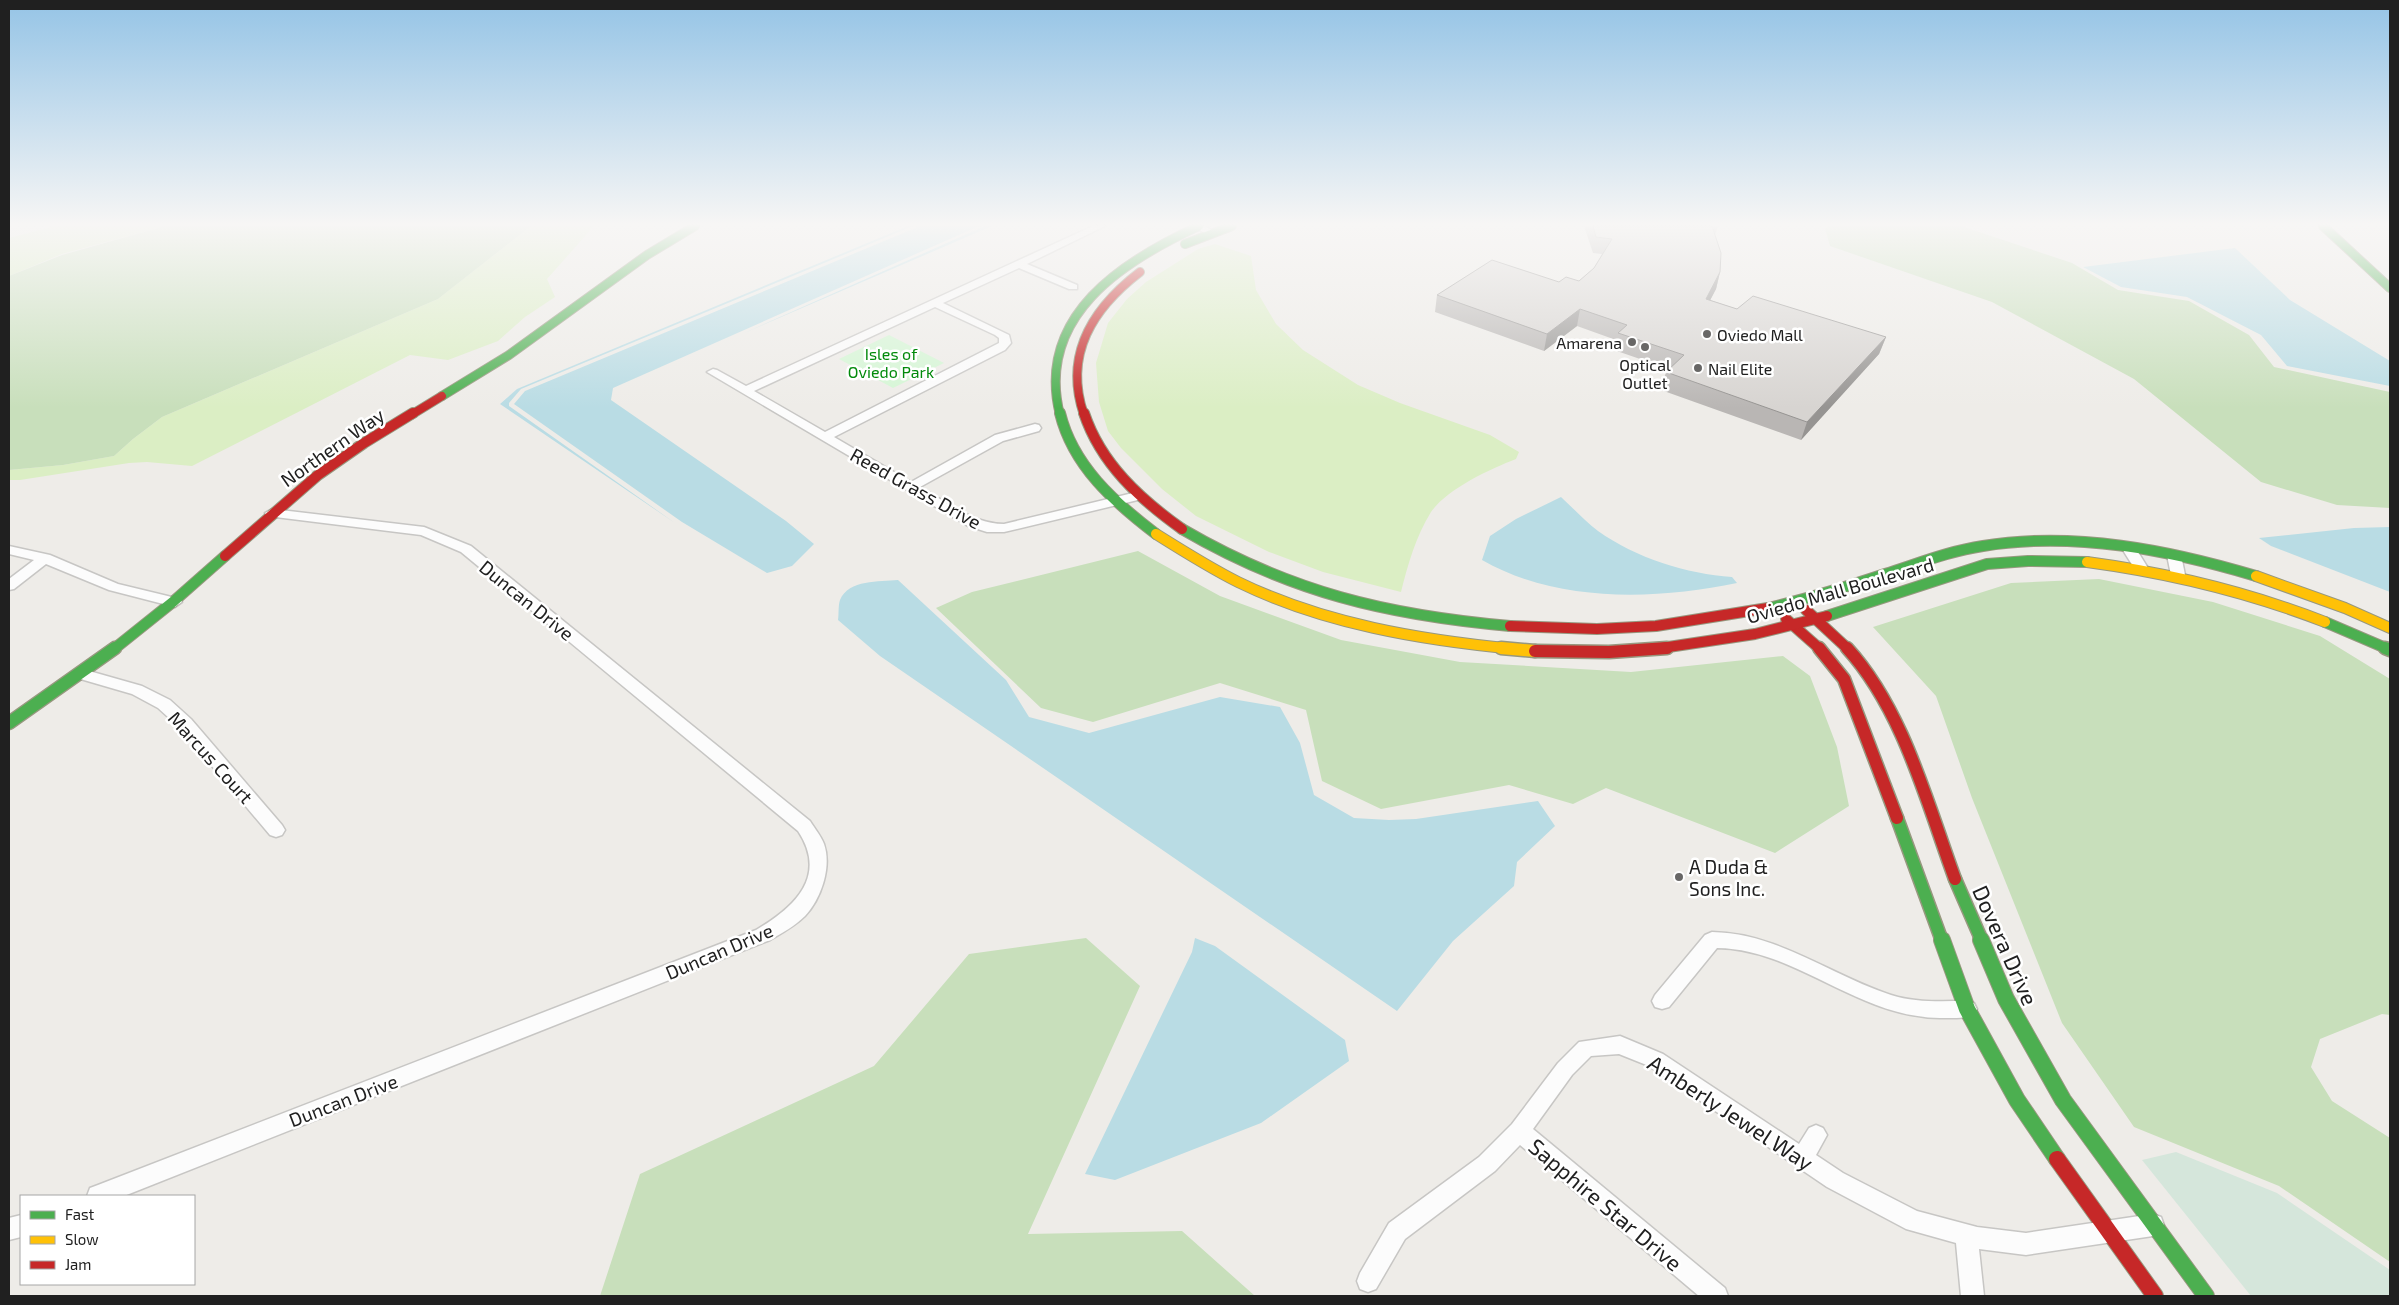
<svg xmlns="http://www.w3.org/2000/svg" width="2399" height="1305" font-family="'Exo 2',sans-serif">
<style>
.grass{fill:#dbeec4}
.forest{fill:#c8dfbb}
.wetland{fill:#d5e6db}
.park{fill:#d4f6d4}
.water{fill:#b9dce4}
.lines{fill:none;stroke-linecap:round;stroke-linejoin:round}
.street-casing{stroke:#c7c6c4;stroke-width:3}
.fast-far3-casing{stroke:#97987f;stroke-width:10}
.fast-far2-casing{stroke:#97987f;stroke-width:12}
.fast-far1-casing{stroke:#97987f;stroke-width:15}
.fast-casing{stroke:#97987f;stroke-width:18}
.slow-far1-casing{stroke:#97987f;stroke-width:12}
.slow-casing{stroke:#97987f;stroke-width:15}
.jam-far3-casing{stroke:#97987f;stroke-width:10}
.jam-far2-casing{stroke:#97987f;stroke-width:12}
.jam-far1-casing{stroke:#97987f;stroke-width:15}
.jam-casing{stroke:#97987f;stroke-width:18}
.street{fill:#fcfcfc;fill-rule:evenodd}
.fast-far3{stroke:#4caf50;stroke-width:8}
.fast-far2{stroke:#4caf50;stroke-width:10}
.fast-far1{stroke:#4caf50;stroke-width:12}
.fast{stroke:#4caf50;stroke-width:16}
.slow-far1{stroke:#ffc107;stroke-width:10}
.slow{stroke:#ffc107;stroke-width:12}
.jam-far3{stroke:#c62828;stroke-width:8}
.jam-far2{stroke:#c62828;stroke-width:10}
.jam-far1{stroke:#c62828;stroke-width:12}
.jam{stroke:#c62828;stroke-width:16}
.wall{fill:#b9b6b4}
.shaded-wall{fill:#969492}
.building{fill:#d7d4d1;stroke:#969492}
.poi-dot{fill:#686766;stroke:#fff;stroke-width:2}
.labels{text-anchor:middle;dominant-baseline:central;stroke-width:5;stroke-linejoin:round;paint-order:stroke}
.far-poi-label{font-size:16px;fill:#202020;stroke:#fff;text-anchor:start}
.far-park-label{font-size:16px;fill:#028a0b;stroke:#fff}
.street-label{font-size:19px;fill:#202020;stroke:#fff}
.poi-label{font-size:19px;fill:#202020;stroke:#fff;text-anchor:start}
.near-street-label{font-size:22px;fill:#202020;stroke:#fff}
</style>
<rect width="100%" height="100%" fill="#eeece8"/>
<!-- grass -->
<g class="grass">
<polygon points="55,226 165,226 62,254 9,276 9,238"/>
<polygon points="531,226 594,226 547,279 555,297 525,317 498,341 448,360 410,355 192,466 147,462 129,463 20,480 9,480 9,470 63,465 114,456 133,439 162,417 438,299"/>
<path d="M1215,244L1251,256L1256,290L1276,324L1303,350L1358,385L1400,403L1490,435L1519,452L1516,459C1490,469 1447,489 1431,512C1416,536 1408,564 1401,592L1323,572L1269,552L1196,516L1162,489L1121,448L1108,431L1099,402L1096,363L1108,323L1127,299L1146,282L1198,249Z"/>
</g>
<!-- forest -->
<g class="forest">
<polygon points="165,226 531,226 438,299 162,417 133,439 114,456 63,465 9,470 9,276 62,255"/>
<polygon points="1834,226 1961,226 2072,263 2118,290 2189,301 2249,335 2274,367 2390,392 2390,508 2337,505 2261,482 2134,379 1992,302 1830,246 1825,228"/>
<polygon points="1138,551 1220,596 1341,640 1460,662 1631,672 1783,656 1810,676 1837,747 1849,806 1775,853 1606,788 1573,804 1509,785 1381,809 1322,781 1306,710 1220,683 1093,722 1041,708 936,608 972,592"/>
<polygon points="2099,579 2213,602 2320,636 2390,679 2390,1015 2382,1014 2320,1039 2311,1067 2332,1101 2390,1138 2390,1262 2279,1186 2134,1127 2062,1023 1972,798 1936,696 1873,627 2011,583"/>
<polygon points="1086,938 1140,986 1028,1234 1182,1231 1255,1296 600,1296 640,1174 874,1066 969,954"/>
</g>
<!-- wetland -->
<polygon class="wetland" points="2176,1152 2277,1193 2390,1270 2390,1296 2251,1296 2142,1160"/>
<!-- park -->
<polygon class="park" points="889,335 944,363 893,388 839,359"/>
<!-- water -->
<g class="water">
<polygon points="908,226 913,226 521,389 509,403 509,406 675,523 500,404 517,389"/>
<polygon points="920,226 979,226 613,388 611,400 786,521 814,544 792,566 767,573 682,522 514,404 525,391"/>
<polygon points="985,226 992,226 742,334"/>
<polygon points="2235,248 2290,300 2390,361 2390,386 2287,366 2261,335 2187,297 2121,287 2083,267"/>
<path d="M1561,497C1573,508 1585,521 1598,531C1636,558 1687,574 1732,577L1737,583C1655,600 1557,603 1482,560L1490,536L1516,519Z"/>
<polygon points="2390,527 2390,592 2271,546 2259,538 2354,528"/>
<path d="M898,580L1006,680L1029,717L1089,733L1220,697L1280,707L1300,743L1314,795L1354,818L1389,820L1416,819L1538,801L1555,826L1517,862L1514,886L1453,941L1397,1011L880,656L838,620C839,614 838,606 840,600C849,579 879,582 898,580Z"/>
<polygon points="1195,938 1215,946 1345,1040 1349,1061 1261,1123 1115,1180 1085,1174 1192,952"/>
</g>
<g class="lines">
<defs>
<g id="street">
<path d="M1093,226H1105L1027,264L1077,285V289H1069L1019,268L943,303L1009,335L1011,343L1005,350L834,437L911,482L995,435L1035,424L1039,425L1041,428L1039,431L1003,441L920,487C947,502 973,524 1004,524L1137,492L1142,493L1144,496L1142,499L1004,532H987L968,526L707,372L713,369L717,370L746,386ZM935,307L995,335L999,338V343L825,432L754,391Z"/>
<polygon points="1193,226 1205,226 1216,233 1208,235"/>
<path d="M272,509L424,527L471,546L810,821C815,829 821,836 824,844C832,867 821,899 805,916C795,926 782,933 770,940L124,1196H87L90,1188L98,1185L756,930C795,907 828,876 798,831L461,552L421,535L267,516L265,513Z"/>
<polygon points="2128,543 2133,544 2148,568 2146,571 2141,572 2136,571 2121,547"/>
<polygon points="9,546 50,555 118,584 180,599 182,602 175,607 109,590 46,564 14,589 9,590 9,579 34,560 9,554"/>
<polygon points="2174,551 2181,555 2185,575 2178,579 2171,575 2167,555"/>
<polygon points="82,669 142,686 170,700 191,719 282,825 285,830 282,835 276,837 270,835 179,727 158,708 132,694 77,678 74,674 77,670"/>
<path d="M1712,932C1778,933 1830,975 1891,995C1915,1003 1942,1001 1967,1001L1974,1003L1977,1009L1974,1015C1963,1019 1951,1018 1940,1018C1856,1017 1797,949 1717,948L1669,1007L1662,1009L1655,1007L1652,1001L1655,995L1705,935Z"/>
<polygon points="1620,1036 1663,1054 1799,1144 1809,1128 1816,1125 1823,1128 1827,1135 1816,1155 1843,1173 1917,1211 1977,1227 2026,1233 2153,1214 2161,1217 2164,1225 2161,1233 2153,1236 2026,1255 1979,1249 1984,1296 1961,1296 1956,1243 1906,1229 1827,1187 1649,1066 1619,1054 1591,1056 1572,1075 1533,1129 1725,1288 1728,1296 1699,1296 1520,1145 1495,1171 1405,1239 1376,1289 1368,1292 1360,1289 1357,1281 1360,1273 1389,1223 1479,1157 1512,1124 1558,1063 1579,1042"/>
<polygon points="21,1215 21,1237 9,1240 9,1218"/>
</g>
<g id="fast-far3">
<polyline points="2323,226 2390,288"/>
<polyline points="1185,244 1232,226"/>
<polyline points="442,396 509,355 647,255 695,226"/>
<path d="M1060,415C1035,316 1123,261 1199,226"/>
</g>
<g id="fast-far2">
<path d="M1060,413C1073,466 1114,502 1156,534"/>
<path d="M1182,529C1290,592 1386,615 1510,626"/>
<path d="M1768,608C1807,599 1846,587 1885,574C1917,564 1949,551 1983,546C2074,531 2169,550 2256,576"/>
<polyline points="1827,616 1987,564 2028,561 2087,562"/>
<polyline points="2325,622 2388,649"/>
<polyline points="114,649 174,601 225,556"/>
</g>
<g id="fast-far1">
<polyline points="2385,648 2390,650"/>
<polyline points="9,723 115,648"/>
<polyline points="1897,818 1942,941"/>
<polyline points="1955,879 1982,941"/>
</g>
<g id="fast">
<polyline points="1942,940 1967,1009 2017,1100 2057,1159"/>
<polyline points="1981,940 2006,999 2063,1100 2206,1296"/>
</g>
<g id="slow-far1">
<path d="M1156,534C1183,551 1210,568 1238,582C1324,624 1421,640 1515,649"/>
<path d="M2087,562C2169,573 2248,592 2325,622"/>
<polyline points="2256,576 2345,608 2390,628"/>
</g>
<polyline id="slow" points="1501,648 1535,651"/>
<g id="jam-far3">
<polyline points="411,415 442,396"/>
<path d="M1084,415C1063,354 1093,308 1140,272"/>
</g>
<g id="jam-far2">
<path d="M1084,413C1101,464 1140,499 1182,529"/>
<polyline points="225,556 318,475 364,443 413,413"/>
<polyline points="1806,610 1848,649"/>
<polyline points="1786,619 1820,649"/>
<polyline points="1510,626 1597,629 1656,626 1768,608"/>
<polyline points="1655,649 1755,634 1827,616"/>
</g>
<g id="jam-far1">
<polyline points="1819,648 1844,679 1897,818"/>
<path d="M1847,648C1903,709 1927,803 1955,879"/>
<polyline points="1535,651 1609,652 1667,648"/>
</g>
<polyline id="jam" points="2057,1159 2155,1296"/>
</defs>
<!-- street casing -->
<use href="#street" class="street-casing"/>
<!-- fast-far3 casing -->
<use href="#fast-far3" class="fast-far3-casing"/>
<!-- fast-far2 casing -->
<use href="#fast-far2" class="fast-far2-casing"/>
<!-- fast-far1 casing -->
<use href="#fast-far1" class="fast-far1-casing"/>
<!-- fast casing -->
<use href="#fast" class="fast-casing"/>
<!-- slow-far1 casing -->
<use href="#slow-far1" class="slow-far1-casing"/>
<!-- slow casing -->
<use href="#slow" class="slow-casing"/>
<!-- jam-far3 casing -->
<use href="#jam-far3" class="jam-far3-casing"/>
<!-- jam-far2 casing -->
<use href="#jam-far2" class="jam-far2-casing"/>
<!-- jam-far1 casing -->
<use href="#jam-far1" class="jam-far1-casing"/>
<!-- jam casing -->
<use href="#jam" class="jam-casing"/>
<!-- street -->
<use href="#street" class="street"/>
<!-- fast-far3 -->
<use href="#fast-far3" class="fast-far3"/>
<!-- fast-far2 -->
<use href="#fast-far2" class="fast-far2"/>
<!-- fast-far1 -->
<use href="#fast-far1" class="fast-far1"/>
<!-- fast -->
<use href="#fast" class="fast"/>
<!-- slow-far1 -->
<use href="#slow-far1" class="slow-far1"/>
<!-- slow -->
<use href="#slow" class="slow"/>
<!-- jam-far3 -->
<use href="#jam-far3" class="jam-far3"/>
<!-- jam-far2 -->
<use href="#jam-far2" class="jam-far2"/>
<!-- jam-far1 -->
<use href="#jam-far1" class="jam-far1"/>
<!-- jam -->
<use href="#jam" class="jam"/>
</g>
<!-- wall -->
<polygon class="wall" points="1584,226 1718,226 1715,235 1720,272 1716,289 1710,300 1737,309 1886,337 1879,354 1801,440 1661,390 1666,372 1669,369 1614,350 1616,340 1577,326 1544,351 1435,312 1437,295 1559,282 1579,281 1594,268 1602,254 1593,253"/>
<!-- shaded-wall -->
<g class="shaded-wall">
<polygon points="1720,272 1716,289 1702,316 1706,299"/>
<polygon points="1580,309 1577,326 1544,351 1547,334"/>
<polygon points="1886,337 1879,354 1801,440 1807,422"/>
</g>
<!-- building -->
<polygon class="building" points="1593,226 1712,226 1721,253 1720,272 1706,299 1737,309 1753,296 1886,337 1807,422 1666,372 1684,355 1618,333 1627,325 1580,309 1547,334 1437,295 1492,260 1559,282 1566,277 1579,281 1594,268 1612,239 1596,237"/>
<!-- sky -->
<linearGradient id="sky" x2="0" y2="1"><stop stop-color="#95c4e6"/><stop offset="0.55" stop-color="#f7f6f5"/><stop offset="1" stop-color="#f7f6f5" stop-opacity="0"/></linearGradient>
<rect width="2399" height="408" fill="url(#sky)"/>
<!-- markers -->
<g class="poi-dot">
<circle cx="1707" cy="334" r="5"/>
<circle cx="1632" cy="342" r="5"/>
<circle cx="1645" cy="347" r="5"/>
<circle cx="1698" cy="368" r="5"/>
<circle cx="1679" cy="877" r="5"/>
</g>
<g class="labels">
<!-- far-poi labels -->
<g class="far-poi-label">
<text x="1717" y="334">Oviedo Mall</text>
<text x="1622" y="342" text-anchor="end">Amarena</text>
<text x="1645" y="364" text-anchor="middle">Optical<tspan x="1645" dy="18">Outlet</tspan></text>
<text x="1708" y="368">Nail Elite</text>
</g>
<!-- far-park labels -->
<g class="far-park-label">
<text x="891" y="353">Isles of<tspan x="891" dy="18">Oviedo Park</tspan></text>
</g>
<!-- street labels -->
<g class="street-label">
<text transform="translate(332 447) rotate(-35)">Northern Way</text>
<text transform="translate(916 488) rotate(29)">Reed Grass Drive</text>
<text transform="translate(1840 590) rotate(-16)">Oviedo Mall Boulevard</text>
<text transform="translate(527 600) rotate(39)">Duncan Drive</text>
<text transform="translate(211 757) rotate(48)">Marcus Court</text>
<text transform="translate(719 951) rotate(-23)">Duncan Drive</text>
<text transform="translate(343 1100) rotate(-21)">Duncan Drive</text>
</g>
<!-- poi labels -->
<g class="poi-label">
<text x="1689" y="866">A Duda &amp;<tspan x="1689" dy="22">Sons Inc.</tspan></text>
</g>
<!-- near-street labels -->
<g class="near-street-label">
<text transform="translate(2006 945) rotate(66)">Dovera Drive</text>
<text transform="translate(1731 1112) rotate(33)">Amberly Jewel Way</text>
<text transform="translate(1606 1204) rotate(40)">Sapphire Star Drive</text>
</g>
</g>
<!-- border -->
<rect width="2399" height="1305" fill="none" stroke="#202020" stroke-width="20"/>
<!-- legend -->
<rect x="20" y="1195" width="175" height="90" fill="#ffffff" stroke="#a6a6a6"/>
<rect x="30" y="1211" width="25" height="8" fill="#4caf50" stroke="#a6a6a6"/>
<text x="65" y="1220" font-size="15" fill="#202020">Fast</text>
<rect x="30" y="1236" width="25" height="8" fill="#ffc107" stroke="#a6a6a6"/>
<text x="65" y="1245" font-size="15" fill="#202020">Slow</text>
<rect x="30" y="1261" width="25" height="8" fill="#c62828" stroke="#a6a6a6"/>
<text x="65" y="1270" font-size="15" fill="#202020">Jam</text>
</svg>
